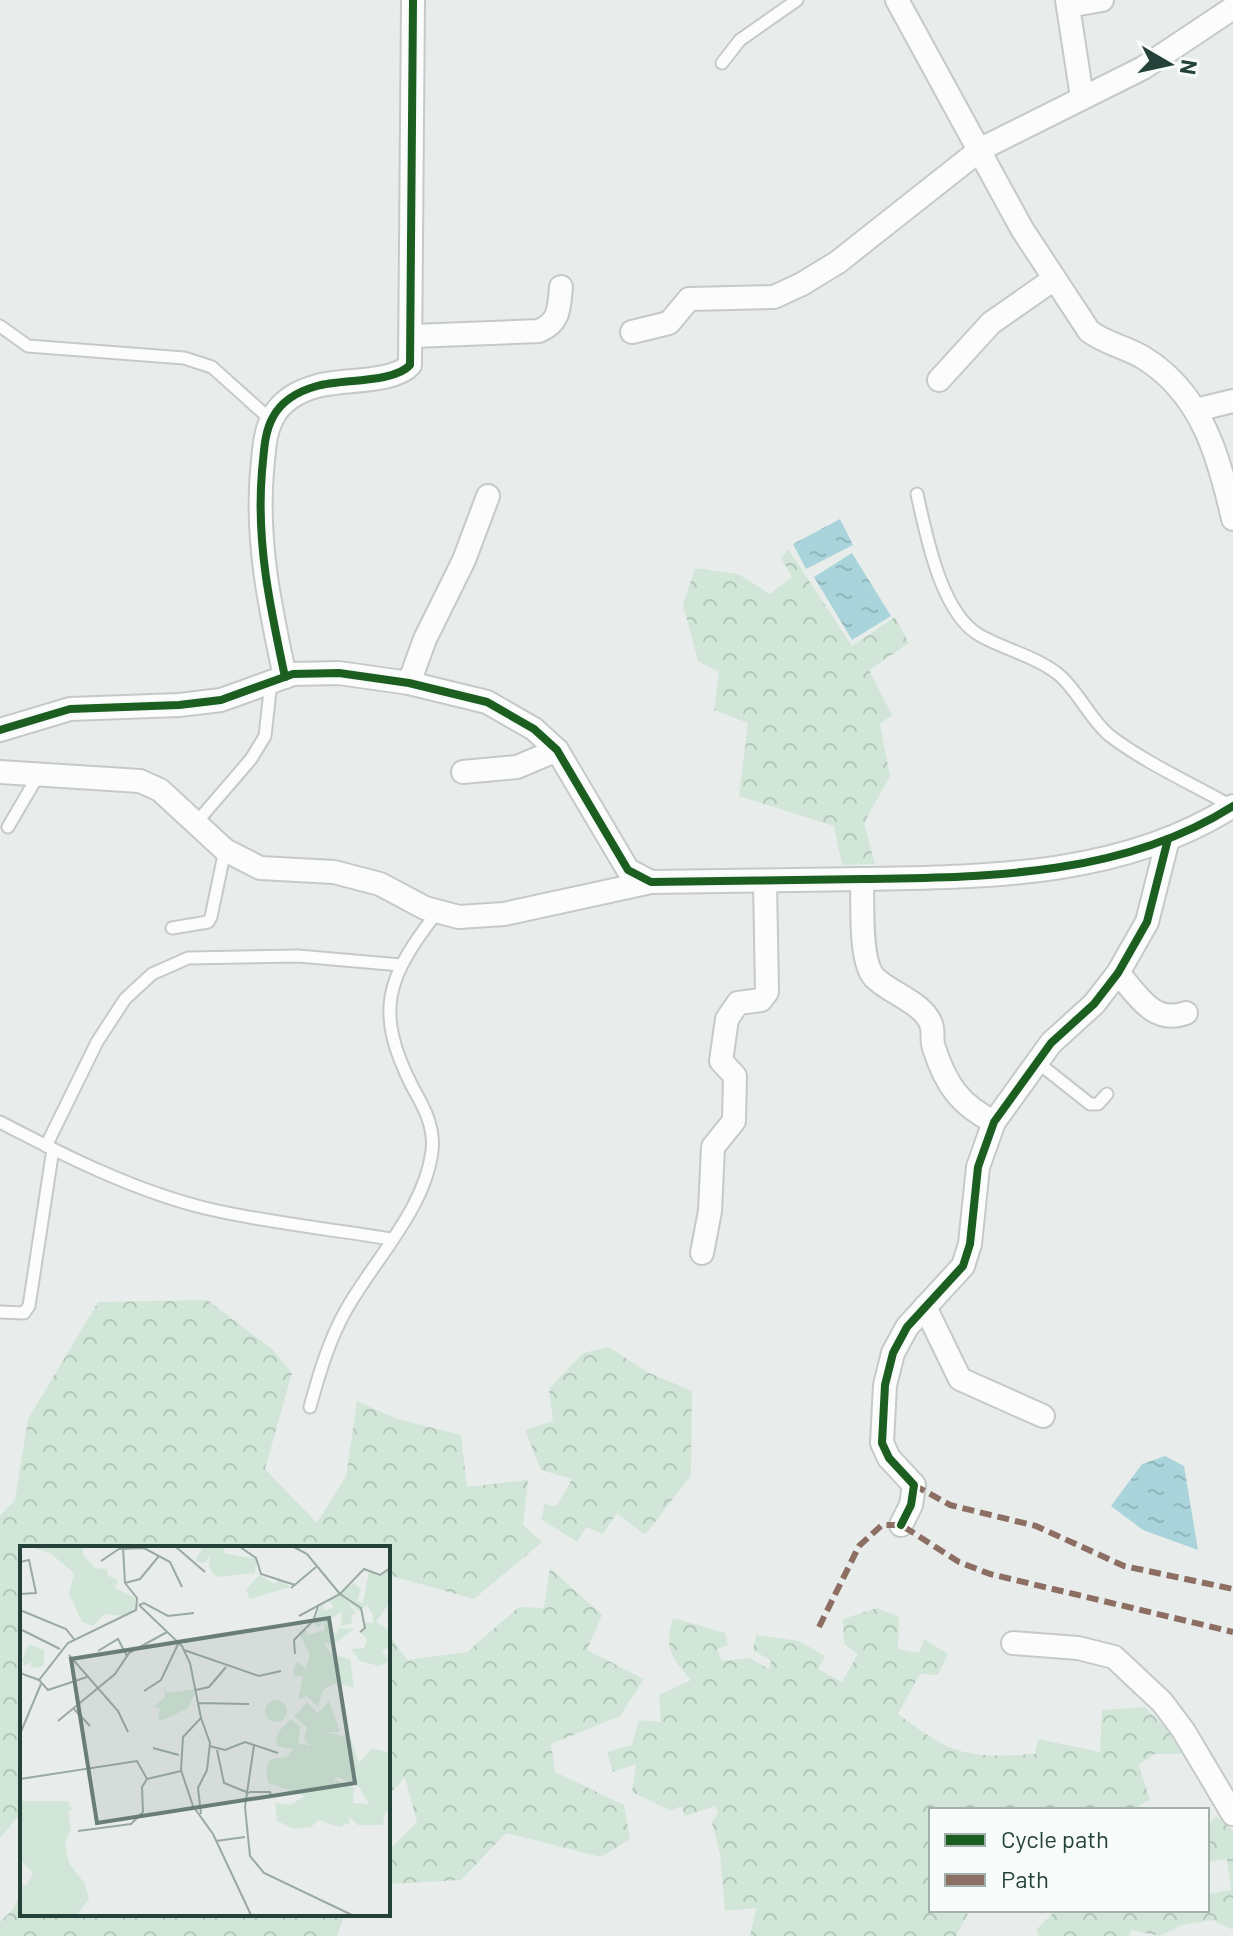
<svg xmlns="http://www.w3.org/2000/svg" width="1233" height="1936" font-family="Barlow,sans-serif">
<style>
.forest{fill:url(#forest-crowns)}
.water{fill:url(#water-ripples)}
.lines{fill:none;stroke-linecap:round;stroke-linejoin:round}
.lane-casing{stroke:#c5cac8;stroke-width:15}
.street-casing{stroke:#c5cac8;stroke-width:26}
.lane{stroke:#fcfcfc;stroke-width:11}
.street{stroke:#fcfcfc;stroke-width:22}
.quiet{stroke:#8d6e63;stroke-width:6;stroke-dasharray:12 6;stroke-linecap:butt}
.cycleway-casing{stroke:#f7fbf9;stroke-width:13}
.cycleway{stroke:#1b5e20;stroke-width:8}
.inset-road{fill:none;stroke:#9aa9a4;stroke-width:2}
.view{fill:#697e78;fill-opacity:0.15;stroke:#697e78;stroke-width:4}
.inset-edge{fill:none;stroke:#24423a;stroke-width:4}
</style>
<defs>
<pattern id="forest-crowns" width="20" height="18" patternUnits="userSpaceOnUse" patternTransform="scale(2)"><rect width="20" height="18" fill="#d1e6d8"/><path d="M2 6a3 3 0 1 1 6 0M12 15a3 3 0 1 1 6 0" fill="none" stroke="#b3c6ba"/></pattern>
<pattern id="water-ripples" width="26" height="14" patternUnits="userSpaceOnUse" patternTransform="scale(2)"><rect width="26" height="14" fill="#a9d4db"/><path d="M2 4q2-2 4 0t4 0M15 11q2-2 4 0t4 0" fill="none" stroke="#91b7bd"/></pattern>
</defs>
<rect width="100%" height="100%" fill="#e8edeb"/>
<!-- forest -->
<g class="forest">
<polygon points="788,549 852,646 895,617 909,643 869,670 892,715 880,724 890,776 864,823 875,864 842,865 834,826 739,796 748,723 714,710 719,672 698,661 683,605 695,568 738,574 770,594 792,577 781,558"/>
<polygon points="207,1300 272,1349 292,1373 265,1469 317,1523 346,1476 357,1401 397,1419 461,1435 467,1487 528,1480 523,1525 542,1542 474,1599 388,1575 388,1548 22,1548 22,1812 0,1838 0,1516 15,1500 28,1419 98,1302"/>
<polygon points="609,1347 647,1372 692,1391 691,1475 645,1535 617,1513 603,1534 586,1527 577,1542 541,1519 545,1504 557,1506 572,1479 541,1470 525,1430 553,1421 549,1389 583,1353"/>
<polygon points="550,1568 602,1615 587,1650 644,1679 620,1716 551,1744 555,1772 624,1805 630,1839 601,1857 506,1833 461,1880 388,1884 392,1847 417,1822 405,1777 388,1796 388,1633 407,1660 467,1652 519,1607 544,1608"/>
<path d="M877,1608L899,1617L898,1649L919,1653L924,1639L948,1654L938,1675L920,1674L898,1714C954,1756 965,1758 1035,1754L1038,1739L1100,1752L1102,1710L1145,1707L1184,1747L1180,1754H1154L1139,1765L1150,1800L1138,1806L1139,1810H931V1910H970L956,1936H750L756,1908L725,1911L720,1854L712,1823L718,1812L715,1806L685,1816L681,1806L671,1811L632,1792L636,1764L613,1772L607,1752L632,1745L639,1720L661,1722L659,1695L691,1680C672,1659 663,1647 673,1618L725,1633L728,1645L717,1649L722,1661L749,1658L769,1669L771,1661L753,1650L756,1635L799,1641L825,1656L818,1669L842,1682L858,1654L844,1644L843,1619Z"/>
<polygon points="1216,1816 1233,1830 1233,1930 1213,1920 1182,1925 1160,1936 1131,1930 1129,1936 1039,1936 1036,1930 1056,1910 1207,1910 1207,1894 1231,1890 1227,1859 1207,1862 1207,1842 1210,1839 1207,1826"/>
<polygon points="22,1892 22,1914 345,1914 337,1936 0,1936 0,1922 12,1910"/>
</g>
<!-- water -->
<g class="water">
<polygon points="840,519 853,545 806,569 793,544"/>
<polygon points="852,553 891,616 852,640 814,577"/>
<polygon points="1165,1456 1184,1466 1198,1550 1143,1530 1111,1506 1142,1464"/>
</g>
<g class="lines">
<defs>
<g id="lane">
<polyline points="722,63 740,40 797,0"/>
<polyline points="0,326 28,346 184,358 212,367 271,420"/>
<path d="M917,494C926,534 941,615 981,636C1006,650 1035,656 1058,674C1077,689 1089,718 1109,735C1142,761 1194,785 1231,806"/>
<polyline points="196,823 251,759 265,736 271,682"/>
<polyline points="8,827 39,774"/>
<polyline points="172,928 208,922 211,917 225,850"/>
<polyline points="1037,1062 1090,1104 1098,1104 1107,1094"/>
<path d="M0,1122C65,1156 137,1192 209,1209C269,1223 331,1229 391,1239"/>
<polyline points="46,1146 97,1042 125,999 152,974 188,958 298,956 401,965"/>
<polyline points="0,1312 24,1313 29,1306 53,1149"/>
<path d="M310,1407C319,1374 329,1340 346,1310C374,1260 425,1209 432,1151C435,1128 424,1107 413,1088C373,1010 387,977 438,911"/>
</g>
<g id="street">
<path d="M897,0L1022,229L1089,331C1106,344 1126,347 1144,358C1202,394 1219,457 1233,519"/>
<polyline points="1067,0 1082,97"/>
<polyline points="1068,6 1102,0"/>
<polyline points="632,332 669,323 689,299 774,297 802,284 838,262 981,149 1143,68 1233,8"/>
<path d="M413,336L539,331C560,322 559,308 561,287"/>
<polyline points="939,380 991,323 1054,279"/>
<polyline points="1196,410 1233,401"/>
<path d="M285,677C270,607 256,542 262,471C264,453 264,433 273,417C282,400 299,391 317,386C342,379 394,383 410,365L413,0"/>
<polyline points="409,683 425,639 464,560 488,496"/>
<path d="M0,730L70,709L179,705L221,700L293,674L339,673L409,683L487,702L534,729L557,750L628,870L651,882C722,881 792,880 863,879C990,877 1123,876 1233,806"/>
<polyline points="0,772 140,781 160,790 225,850 260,868 334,872 380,884 425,908 459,917 504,914 651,882"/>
<polyline points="463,772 517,767 557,750"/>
<path d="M862,879C863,902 859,960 874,977C889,993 923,1002 931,1024C934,1031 931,1040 934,1048C946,1085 960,1105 994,1122"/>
<path d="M1118,973C1138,995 1153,1025 1186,1013"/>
<polyline points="702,1253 710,1211 713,1147 734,1121 735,1076 721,1061 727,1019 738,1003 761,1000 767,992 765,881"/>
<polyline points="925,1307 960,1379 1043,1416"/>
<polyline points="901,1525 911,1505 914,1485 889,1458 882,1443 885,1385 893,1353 907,1327 963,1266 970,1244 978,1167 994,1122 1051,1043 1094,1004 1118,973 1147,922 1168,839"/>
<polyline points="1013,1643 1078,1648 1114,1657 1162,1702 1183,1730 1233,1814"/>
</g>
</defs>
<!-- lane casing -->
<use href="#lane" class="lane-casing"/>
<!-- street casing -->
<use href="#street" class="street-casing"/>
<!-- lane -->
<use href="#lane" class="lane"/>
<!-- street -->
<use href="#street" class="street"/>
<!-- quiet -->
<g class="quiet">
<polyline points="914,1485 950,1505 1036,1526 1124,1566 1233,1589"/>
<polyline points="819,1627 859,1546 882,1525 901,1525 959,1562 990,1574 1233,1632"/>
</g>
<defs>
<g id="cycleway">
<path d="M285,677C270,607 256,542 262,471C264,453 264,433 273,417C282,400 299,391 317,386C342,379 394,383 410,365L413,0"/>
<path d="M0,730L70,709L179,705L221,700L293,674L339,673L409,683L487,702L534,729L557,750L628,870L651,882C722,881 792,880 863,879C990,877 1123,876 1233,806"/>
<polyline points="901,1525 911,1505 914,1485 889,1458 882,1443 885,1385 893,1353 907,1327 963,1266 970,1244 978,1167 994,1122 1051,1043 1094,1004 1118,973 1147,922 1168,839"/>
</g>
</defs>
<!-- cycleway casing -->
<use href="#cycleway" class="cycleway-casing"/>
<!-- cycleway -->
<use href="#cycleway" class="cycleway"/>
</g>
<!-- overview -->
<g transform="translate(20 1546)">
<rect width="370" height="370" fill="#e8edeb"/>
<path d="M10,1H63V9L75,22L87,23L88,30L98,33L95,42L115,52V62L104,70L84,68L73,80L62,76L49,48L54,27L30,7ZM183,1H204V7L236,13L235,27L196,31L189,21L190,10L185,17L175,15ZM370,23V56L356,76L370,85V101L362,104L369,116L359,120L340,115L331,103L344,102L347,93L340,86L345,77H353V69L347,59L339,65L327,55L336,67L331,70L333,77L321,80L322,65L307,76L316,89L319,82L334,83L312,99L303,96L311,108L330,113L334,142L316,137L303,144L298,160L286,150L278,154L283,130L275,131L273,124L277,116L286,122L290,109L280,89L286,83L288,89L305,84L303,74L299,82L293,77L302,58L305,65L314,61L309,55L334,37L341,43L337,55L343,57L349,25L358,30ZM239,29L255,38L259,32L270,41L230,53L226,44ZM9,98L24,104V118L19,122L11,121L12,116L5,120L2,114ZM144,143L148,147L174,143L175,147L168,162L143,174L138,173L140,162L134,161L145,151ZM245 165a11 11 0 1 1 22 0a11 11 0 1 1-22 0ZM309,155L320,186H306L331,192L339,217L352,202L370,207V266H365L363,279H338L329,271L330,277L319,281L299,274L291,281L274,283L257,275L255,257L270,259L285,250L248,237L246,222L251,213L267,211L273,203L256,200L258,186L271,173L280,181L278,197L290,200L284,193L287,181L274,171L287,156L298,167ZM318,231L339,241L349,258L333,257L334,242L313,233ZM0,255H48L53,264L48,265L51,283L45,296L49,317L65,338L69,353L57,369L0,368V339H7L13,327L0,313Z" fill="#d1e6d8" fill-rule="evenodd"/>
<path class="inset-road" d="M156,1L185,26M220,1L236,12L241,28L275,39M274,1L287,8L320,48M81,15L99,3L124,2L150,16L162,41M0,16L9,14L16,47L0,48M105,37L120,33L139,10M271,42L296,21M320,48L341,62L345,82L340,86M119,59L162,100L170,117L181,172L163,191L161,224L173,260L193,288L231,369M119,59L124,57L148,70L174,67M0,64L46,83L54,93M279,70L320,48L344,23L360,29L370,22M2,84L40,103M164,104L239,130L261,125M78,105L98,93L107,110M275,108L274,94L293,75L299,58M49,109L98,165L108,186M0,127L19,134L48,97L116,64L117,52L105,37L103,1M19,134L28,144L67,131M176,144L189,141L206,121M124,145L141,134L159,96M178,157L229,158M53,162L70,180M38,175L95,128L109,107L147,86M0,188L21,138M234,199L225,261L230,310L244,327L332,369M189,200L205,204L225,196L258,207M133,202L159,209M197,204L204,237L229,247M0,233L117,215L127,233L161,225M229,246H250L252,251M181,268L178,242L187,224L190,197L181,172M58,285L111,278L123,266L122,241L127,233M196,295L225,291"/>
<path class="view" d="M309,72L335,237L77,277L51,113Z"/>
<rect width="370" height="370" class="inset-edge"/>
</g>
<!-- legend -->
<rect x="929" y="1808" width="280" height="104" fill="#f7fbf9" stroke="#a3b1ad" stroke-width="2"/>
<rect x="945" y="1834" width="40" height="12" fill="#1b5e20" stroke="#a3b1ad" stroke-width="2"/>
<text x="1001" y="1848" font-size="24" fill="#24423a">Cycle path</text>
<rect x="945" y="1874" width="40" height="12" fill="#8d6e63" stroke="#a3b1ad" stroke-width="2"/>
<text x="1001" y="1888" font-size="24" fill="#24423a">Path</text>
<!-- north arrow -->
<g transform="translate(1169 64) rotate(99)" stroke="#f7fbf9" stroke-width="6" paint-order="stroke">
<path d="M0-6L14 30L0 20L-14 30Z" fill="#24423a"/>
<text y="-12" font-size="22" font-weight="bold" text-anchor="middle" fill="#24423a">N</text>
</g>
</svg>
